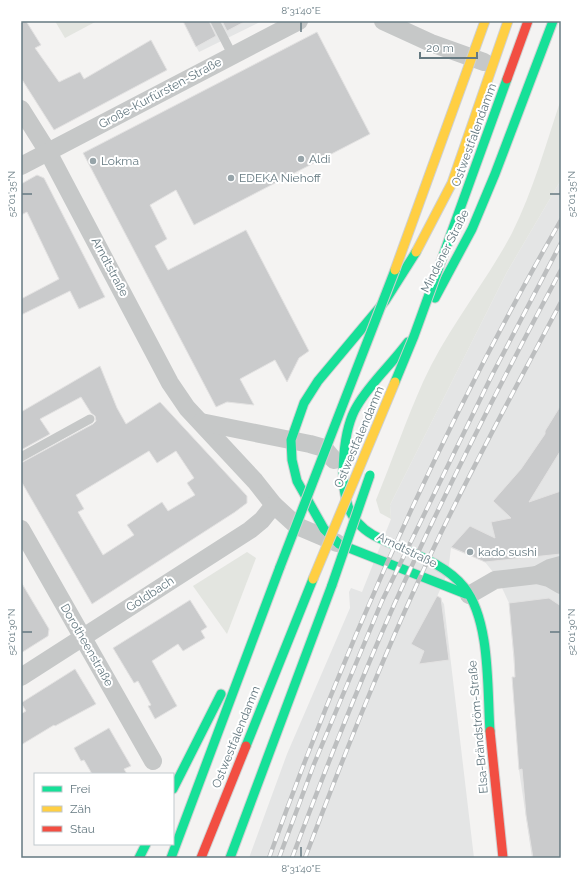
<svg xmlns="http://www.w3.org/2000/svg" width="582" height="879" font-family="Raleway,sans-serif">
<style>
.built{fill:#e4e5e5}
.green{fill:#e3e5e0}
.building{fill:#cacbcc;stroke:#e3e2e2;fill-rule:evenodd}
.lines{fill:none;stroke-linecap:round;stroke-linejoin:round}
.fast-casing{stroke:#d0d1d2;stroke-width:11}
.slow-casing{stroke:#d0d1d2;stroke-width:11}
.jam-casing{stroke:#d0d1d2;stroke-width:11}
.lane{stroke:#c6c8c8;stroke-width:9}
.street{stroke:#c6c8c8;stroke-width:18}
.fast{stroke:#16e098;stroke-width:9}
.slow{stroke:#ffcf43;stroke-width:9}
.jam{stroke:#f24e42;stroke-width:9}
.rail-casing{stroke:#bcbebf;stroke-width:4.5}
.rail{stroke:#fff;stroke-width:3;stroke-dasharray:9;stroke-linecap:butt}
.fast-bridge-casing{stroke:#cfd0d0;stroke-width:11;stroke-linecap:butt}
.slow-bridge-casing{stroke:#cfd0d0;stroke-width:11;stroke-linecap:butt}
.jam-bridge-casing{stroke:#cfd0d0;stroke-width:11;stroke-linecap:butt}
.fast-bridge{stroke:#16e098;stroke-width:9}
.slow-bridge{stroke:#ffcf43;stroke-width:9}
.jam-bridge{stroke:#f24e42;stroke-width:9}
.ticks{fill:none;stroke:#657981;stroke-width:1.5}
.poi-dot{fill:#97a4a9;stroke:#fff;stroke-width:1.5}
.labels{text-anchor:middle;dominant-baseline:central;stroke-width:4;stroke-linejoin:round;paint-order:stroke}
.street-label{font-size:12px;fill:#657981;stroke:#fff}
.poi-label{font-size:12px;fill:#657981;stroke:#fff;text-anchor:start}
.neatline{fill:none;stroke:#657981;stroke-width:1.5}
.ticks-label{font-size:10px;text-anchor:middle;fill:#657981}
</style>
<rect width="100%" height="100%" fill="#f4f3f2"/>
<!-- built -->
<g class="built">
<polygon points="183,21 262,21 199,52"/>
<polygon points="561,180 561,858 532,858 519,770 512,677 515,677 509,603 497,577 485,562 451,548 448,572 435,601 441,600 444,604 474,858 249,858 287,754 350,608 349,592 351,588 362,592 391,519 390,505 507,272"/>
</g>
<!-- green -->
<g class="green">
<polygon points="55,21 97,21 65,38"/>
<path d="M561,99V180L507,272L390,505L391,519L380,513L376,500C392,461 406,420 423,382C447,329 485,284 512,233C533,191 546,144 561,99Z"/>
<polygon points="247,552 256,558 227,634 193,586"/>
</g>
<!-- building -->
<g class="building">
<polygon points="21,21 26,21 41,45 35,48 59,82 80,72 84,79 151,40 167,70 54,130 21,78"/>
<polygon points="183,21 209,21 216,36 196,47"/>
<polygon points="222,21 246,21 227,31"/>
<polygon points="317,32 370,134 194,225 176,190 150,205 167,239 155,246 168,270 246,230 309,351 299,358 287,382 275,360 240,379 254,405 227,402 216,407 83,153"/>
<polygon points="37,175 44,178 105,297 79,309 70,291 21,315 21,299 59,279 27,212 21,215 21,184"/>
<path d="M100,366L117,408L126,424L160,402L247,496V503L235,512L92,604L21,481V463L93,424L96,421L95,416L91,413L81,397L40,419L50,434L21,450V412ZM149,451L157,463L176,451L194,478L187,483L195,495L168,511L162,502L145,513L127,525L134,535L103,555L78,512L84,509L76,495Z"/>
<polygon points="561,405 561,450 529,502 561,491 561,554 485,562 451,547 470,526 495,538 491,522 511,518 493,501 521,469 545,434 545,431"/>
<polygon points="21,582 49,629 48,636 21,653"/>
<polygon points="437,596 441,598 449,660 419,664 424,651 411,644"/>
<polygon points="549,598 561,606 561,858 533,858 526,815 522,769 519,770 512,677 515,677 514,657 509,603"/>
<polygon points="190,600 207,627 201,631 205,638 183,651 178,644 152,661 177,706 155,719 148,706 151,705 138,681 134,683 113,648"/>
<polygon points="75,669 96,704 55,726 54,725 21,745 21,714 26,711 21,703"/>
<polygon points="109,728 131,766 124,769 127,774 92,774 84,760 81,761 74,748"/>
</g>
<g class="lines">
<defs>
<g id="fast">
<polyline points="416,252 385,301 318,381 304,403 291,440 292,460 297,481 324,529 339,544 466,594"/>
<polyline points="435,298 472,229 495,174 553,21"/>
<path d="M408,342C392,364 371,382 357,406C343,429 339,480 348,506C352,518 362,529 373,535C403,551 442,560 464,587C491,621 487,690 490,731"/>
<polyline points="246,746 313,579"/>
<polyline points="173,789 221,694"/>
<polyline points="139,858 146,844"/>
<polyline points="171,858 280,567"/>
<polyline points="230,858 332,585"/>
</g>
<polyline id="slow" points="416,252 452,183 508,21"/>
<g id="jam">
<polyline points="490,731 503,858"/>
<polyline points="201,858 246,746"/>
</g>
</defs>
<!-- fast casing -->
<use href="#fast" class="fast-casing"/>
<!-- slow casing -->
<use href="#slow" class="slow-casing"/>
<!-- jam casing -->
<use href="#jam" class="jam-casing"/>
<!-- lane -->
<g class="lane">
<polyline points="215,21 233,56"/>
<polyline points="21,457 90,419"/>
</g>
<!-- street -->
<g class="street">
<polyline points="383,21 431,43 484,62"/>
<polyline points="21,109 48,152 170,383 187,408 255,481 274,505 297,526 337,543"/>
<polyline points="21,166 299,21"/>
<polyline points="201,422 310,444 324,448 334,460"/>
<polyline points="21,529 153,761"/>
<polyline points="537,575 550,568 561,565"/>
<polyline points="469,595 495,580 537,575 549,578 561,585"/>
<polyline points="21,677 250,530 262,520 274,505"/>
</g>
<!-- fast -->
<use href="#fast" class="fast"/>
<!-- slow -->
<use href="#slow" class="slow"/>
<!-- jam -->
<use href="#jam" class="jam"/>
<defs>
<g id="rail">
<path d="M269,858C348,638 444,423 561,220"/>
<polyline points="279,858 314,764 382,601 492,375 561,243"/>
<path d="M292,858C324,773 357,688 394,605C445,491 502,380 561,270"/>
<path d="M305,858C346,750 389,641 439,537C477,458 520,380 561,302"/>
</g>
</defs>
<!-- rail casing -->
<use href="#rail" class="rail-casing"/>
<!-- rail -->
<use href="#rail" class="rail"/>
<defs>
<g id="fast-bridge">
<polyline points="395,382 414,336 507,79"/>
<polyline points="280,567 395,270"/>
<polyline points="332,585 370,475"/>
</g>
<g id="slow-bridge">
<polyline points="395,270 485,21"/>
<polyline points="313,579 395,382"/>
</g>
<polyline id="jam-bridge" points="507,79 528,21"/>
</defs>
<!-- fast-bridge casing -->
<use href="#fast-bridge" class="fast-bridge-casing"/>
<!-- slow-bridge casing -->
<use href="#slow-bridge" class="slow-bridge-casing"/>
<!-- jam-bridge casing -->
<use href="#jam-bridge" class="jam-bridge-casing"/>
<!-- fast-bridge -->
<use href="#fast-bridge" class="fast-bridge"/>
<!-- slow-bridge -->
<use href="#slow-bridge" class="slow-bridge"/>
<!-- jam-bridge -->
<use href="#jam-bridge" class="jam-bridge"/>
</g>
<!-- ticks -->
<path class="ticks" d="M301,22V32M22,194H32M550,194H560M22,632H32M550,632H560M301,847V857"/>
<!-- markers -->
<g class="poi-dot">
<circle cx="301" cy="159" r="4"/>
<circle cx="93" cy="161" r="4"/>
<circle cx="231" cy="178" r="4"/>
<circle cx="470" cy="552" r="4"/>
</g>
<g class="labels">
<!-- street labels -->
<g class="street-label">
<text transform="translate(160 93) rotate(-28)">Große-Kurfürsten-Straße</text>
<text transform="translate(474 135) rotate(-70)">Ostwestfalendamm</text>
<text transform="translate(445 251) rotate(-63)">Mindener Straße</text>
<text transform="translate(110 267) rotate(62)">Arndtstraße</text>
<text transform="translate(359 437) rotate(-67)">Ostwestfalendamm</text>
<text transform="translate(407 550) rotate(26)">Arndtstraße</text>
<text transform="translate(150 594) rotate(-33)">Goldbach</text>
<text transform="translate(87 645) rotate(60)">Dorotheenstraße</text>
<text transform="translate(478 727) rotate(-95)">Elsa-Brändström-Straße</text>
<text transform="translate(236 737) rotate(-68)">Ostwestfalendamm</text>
</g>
<!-- poi labels -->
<g class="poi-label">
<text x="309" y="159">Aldi</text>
<text x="101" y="161">Lokma</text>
<text x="239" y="178">EDEKA Niehoff</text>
<text x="478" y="552">kado sushi</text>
</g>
</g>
<!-- border -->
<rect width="582" height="879" fill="none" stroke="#ffffff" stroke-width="44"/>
<!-- legend -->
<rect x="34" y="773" width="140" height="72" fill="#ffffff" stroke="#c1c9cd"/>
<rect x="42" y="786" width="20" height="6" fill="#16e098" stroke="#c1c9cd"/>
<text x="70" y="793" font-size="12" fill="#657981">Frei</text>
<rect x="42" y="806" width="20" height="6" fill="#ffcf43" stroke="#c1c9cd"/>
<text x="70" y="813" font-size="12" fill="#657981">Zäh</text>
<rect x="42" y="826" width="20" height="6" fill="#f24e42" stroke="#c1c9cd"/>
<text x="70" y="833" font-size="12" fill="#657981">Stau</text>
<!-- scale -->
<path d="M420 52v6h57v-6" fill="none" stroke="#657981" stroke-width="2"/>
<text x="426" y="52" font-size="12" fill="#657981" stroke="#ffffff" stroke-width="3" paint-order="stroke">20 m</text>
<rect x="22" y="22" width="538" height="835" class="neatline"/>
<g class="ticks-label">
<text x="301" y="14">8°31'40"E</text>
<text transform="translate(11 194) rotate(-90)" y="4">52°01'35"N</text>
<text transform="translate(571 194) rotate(-90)" y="4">52°01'35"N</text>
<text transform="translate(11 632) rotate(-90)" y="4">52°01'30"N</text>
<text transform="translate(571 632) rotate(-90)" y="4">52°01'30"N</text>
<text x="301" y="872">8°31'40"E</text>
</g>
</svg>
